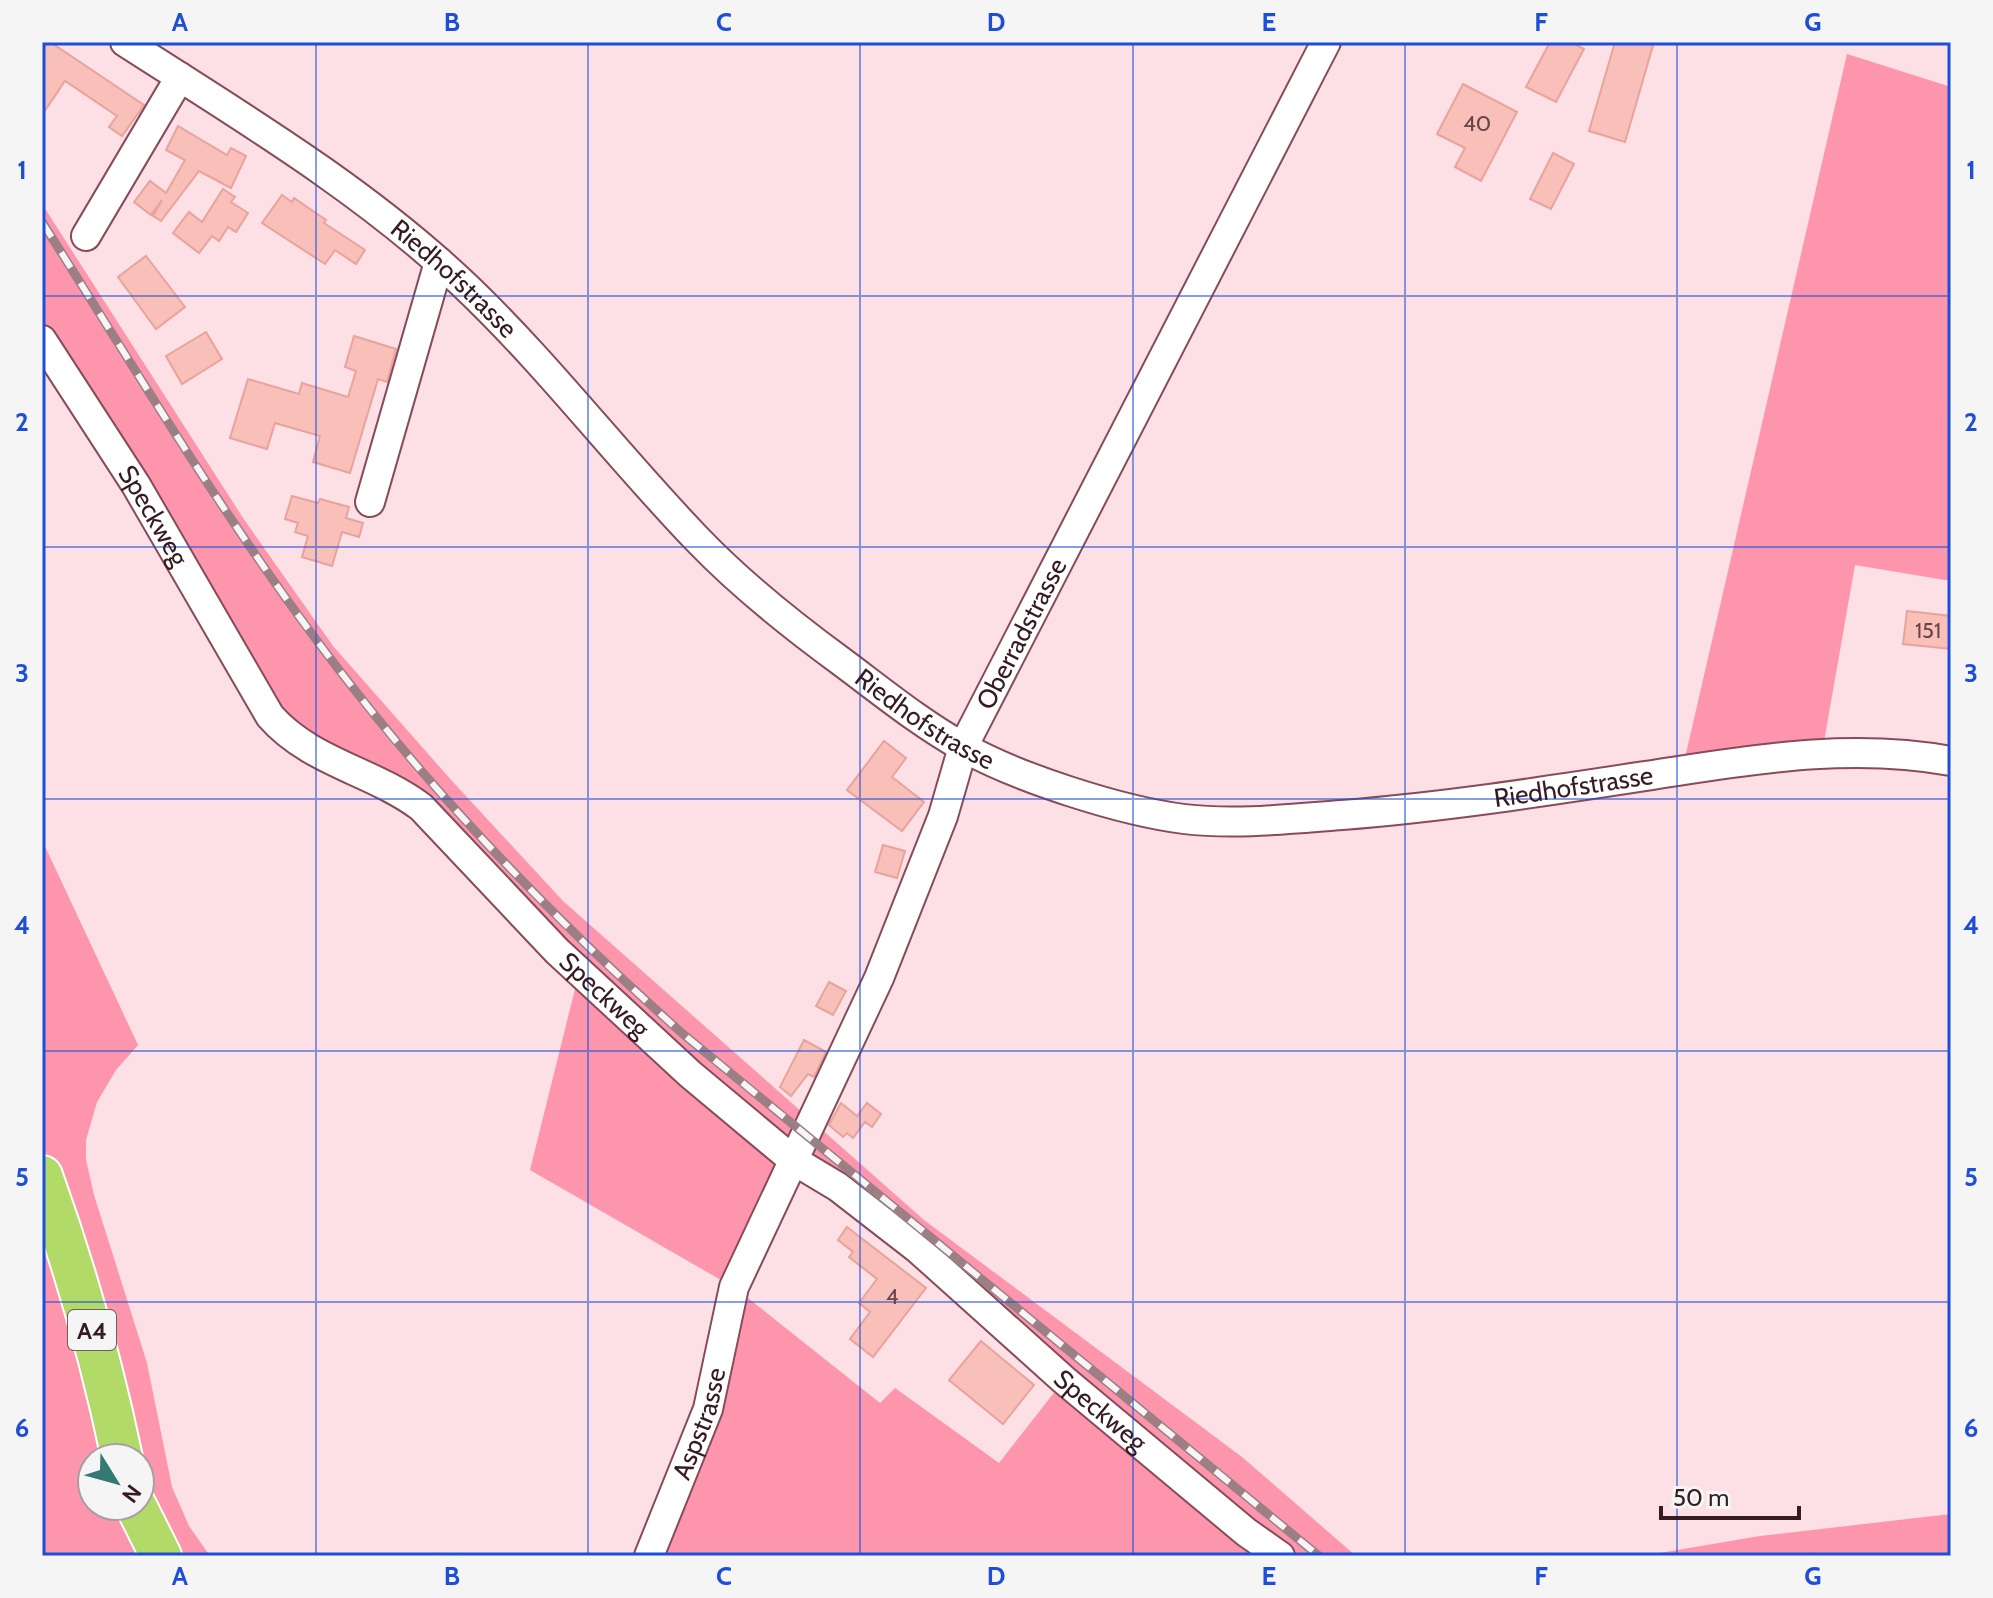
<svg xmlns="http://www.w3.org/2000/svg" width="1993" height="1598" font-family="Cabin,sans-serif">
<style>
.green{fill:#fd95ad;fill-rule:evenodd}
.building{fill:#f9bfb9;stroke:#e9a39c;stroke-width:2}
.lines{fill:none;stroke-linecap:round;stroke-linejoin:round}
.minor-casing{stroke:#884b59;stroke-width:32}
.highway-casing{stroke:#fff;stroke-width:44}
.minor{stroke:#fff;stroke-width:28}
.highway{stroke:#b2da69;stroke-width:40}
.rail-casing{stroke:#9b7f85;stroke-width:9}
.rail{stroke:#f5f5f5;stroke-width:6;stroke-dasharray:18;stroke-linecap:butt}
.grid{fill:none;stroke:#1d4ed8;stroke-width:2;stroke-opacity:0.55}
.labels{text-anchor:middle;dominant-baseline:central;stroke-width:8;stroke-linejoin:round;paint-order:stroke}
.number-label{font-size:22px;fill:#674548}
.shield{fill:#f5f5f5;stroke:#6f5d61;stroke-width:2}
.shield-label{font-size:24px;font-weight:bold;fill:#361c22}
.street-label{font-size:26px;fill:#361c22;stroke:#f5f5f5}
.neatline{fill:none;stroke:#1d4ed8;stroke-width:3}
.grid-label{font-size:26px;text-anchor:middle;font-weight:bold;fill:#1d4ed8}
</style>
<rect width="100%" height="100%" fill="#fde0e5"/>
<!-- green -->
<g class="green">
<polygon points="1847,54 1951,87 1951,581 1855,565 1822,753 1682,771"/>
<path d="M42,204L243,518L333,646L452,781L563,901L924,1220L1242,1457L1356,1556H649L733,1287L530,1170L579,973L440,826L299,743L42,340ZM793,1160L1064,1380L999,1463L895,1388L880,1403L734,1287Z"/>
<path d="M42,840L138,1045L116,1070L97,1102L86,1140V1160L94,1195L147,1363L172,1487L189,1526L210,1556H42ZM92,1458H140V1506H92Z"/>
<polygon points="1951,1514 1951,1556 1642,1556 1760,1536"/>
</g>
<!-- building -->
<g class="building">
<polygon points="42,42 50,42 144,105 122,136 109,127 117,116 65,81 42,115"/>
<polygon points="1550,42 1571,42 1584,49 1556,102 1526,87"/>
<polygon points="1615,42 1654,42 1625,142 1589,131"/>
<polygon points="1463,84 1517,112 1481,181 1455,167 1465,148 1437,134"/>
<polygon points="178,126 227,155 231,148 246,156 231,188 199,171 161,221 153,216 162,200 151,215 134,202 150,181 166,193 185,160 166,150"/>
<polygon points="1553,153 1574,164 1551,209 1530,199"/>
<polygon points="223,189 235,197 231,202 248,213 236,232 228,227 219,241 212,236 199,253 173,233 189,212 202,222"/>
<polygon points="282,195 292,202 294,198 326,220 324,223 365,250 356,264 335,250 325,264 262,223"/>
<polygon points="146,256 185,307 156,329 118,277"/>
<polygon points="206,332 222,359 182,384 166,356"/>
<polygon points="354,336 396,349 387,382 378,379 350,473 313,462 320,436 275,423 267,449 230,438 248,379 299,394 302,383 348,397 356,371 345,367"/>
<polygon points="292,496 318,503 320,499 349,507 346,518 363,523 359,537 342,532 332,566 302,557 308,536 295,532 298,523 285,519"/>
<polygon points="1907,611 1951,616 1951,649 1903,644"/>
<polygon points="884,741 906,758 892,777 924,802 902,831 847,790"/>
<polygon points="883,845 905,851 897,878 875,872"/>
<polygon points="829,982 846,991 833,1015 816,1006"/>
<polygon points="804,1040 826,1052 814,1077 808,1074 791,1096 780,1087"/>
<polygon points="841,1103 857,1116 867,1103 881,1114 872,1127 865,1122 853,1138 847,1133 843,1137 829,1125"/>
<polygon points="847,1227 926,1288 873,1357 850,1339 870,1312 859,1303 877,1279 849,1257 853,1252 838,1240"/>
<polygon points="981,1341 1034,1385 1003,1424 949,1380"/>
</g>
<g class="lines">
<defs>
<g id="minor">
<path id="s1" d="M125,42C240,116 361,188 461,282C546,362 616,455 697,539C741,585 790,624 842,662C881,691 920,723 963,747C1018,778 1121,811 1184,819C1236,825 1289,819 1342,815C1455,806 1566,788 1678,771C1768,757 1859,744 1951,761"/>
<polyline points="86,236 180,77"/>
<path id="s2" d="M42,340L136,485L270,716C310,762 373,771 421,807L557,951L690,1074L793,1160L838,1187L918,1249L1064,1380L1246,1532L1280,1556"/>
<polyline points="370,502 439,262"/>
<path id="s3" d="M649,1556L708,1409L734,1287L879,978L943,816L963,747L1326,42"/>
</g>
<g id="highway">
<path d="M42,1176C75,1268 102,1362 122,1458"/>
<polyline points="136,1506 161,1556"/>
</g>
</defs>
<!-- minor casing -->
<use href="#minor" class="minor-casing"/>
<!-- highway casing -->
<use href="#highway" class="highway-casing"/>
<!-- minor -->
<use href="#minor" class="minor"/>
<!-- highway -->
<use href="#highway" class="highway"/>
<defs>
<path id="rail" d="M42,222C139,375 232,532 343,675C444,806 559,924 683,1034L1319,1556"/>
</defs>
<!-- rail casing -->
<use href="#rail" class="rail-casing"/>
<!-- rail -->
<use href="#rail" class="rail"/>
</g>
<!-- grid -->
<path class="grid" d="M316,42V1556M588,42V1556M860,42V1556M1133,42V1556M1405,42V1556M1677,42V1556M42,296H1951M42,547H1951M42,799H1951M42,1051H1951M42,1302H1951"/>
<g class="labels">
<!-- number labels -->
<g class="number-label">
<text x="1477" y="123">40</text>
<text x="1928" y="630">151</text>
<text x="892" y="1296">4</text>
</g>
<!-- shield labels -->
<rect class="shield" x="68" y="1310" width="48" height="40" rx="6"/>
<g class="shield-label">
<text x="92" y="1330">A4</text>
</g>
<!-- street labels -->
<g class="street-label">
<text stroke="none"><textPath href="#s1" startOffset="406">Riedhofstrasse</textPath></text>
<text stroke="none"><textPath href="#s2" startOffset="208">Speckweg</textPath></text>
<text stroke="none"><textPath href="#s3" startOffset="998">Oberradstrasse</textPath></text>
<text stroke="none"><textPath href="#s1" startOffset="1054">Riedhofstrasse</textPath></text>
<text stroke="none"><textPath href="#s1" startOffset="1726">Riedhofstrasse</textPath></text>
<text stroke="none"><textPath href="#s2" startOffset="880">Speckweg</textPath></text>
<text stroke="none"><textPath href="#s2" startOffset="1528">Speckweg</textPath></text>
<text stroke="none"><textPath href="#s3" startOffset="142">Aspstrasse</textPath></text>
</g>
</g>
<!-- border -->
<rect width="1993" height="1598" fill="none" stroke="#f5f5f5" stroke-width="88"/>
<!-- north arrow -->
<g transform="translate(116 1482) rotate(127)"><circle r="38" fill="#f5f5f5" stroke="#a99ea1" stroke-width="2"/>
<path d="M0-6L14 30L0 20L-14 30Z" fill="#337a72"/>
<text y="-12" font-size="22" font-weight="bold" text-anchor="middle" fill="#361c22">N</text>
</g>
<!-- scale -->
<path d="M1661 1506v12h138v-12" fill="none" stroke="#361c22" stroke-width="4"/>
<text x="1673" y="1506" font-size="24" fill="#361c22" stroke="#f5f5f5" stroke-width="6" paint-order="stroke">50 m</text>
<rect x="44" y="44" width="1905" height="1510" class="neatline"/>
<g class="grid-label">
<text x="180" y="31">A</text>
<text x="452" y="31">B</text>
<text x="724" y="31">C</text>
<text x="996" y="31">D</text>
<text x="1269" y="31">E</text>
<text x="1541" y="31">F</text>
<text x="1813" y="31">G</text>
<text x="22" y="179">1</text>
<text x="1971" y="179">1</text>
<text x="22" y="431">2</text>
<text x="1971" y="431">2</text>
<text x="22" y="682">3</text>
<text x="1971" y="682">3</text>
<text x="22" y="934">4</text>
<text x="1971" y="934">4</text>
<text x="22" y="1186">5</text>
<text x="1971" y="1186">5</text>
<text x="22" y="1437">6</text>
<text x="1971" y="1437">6</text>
<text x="180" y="1585">A</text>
<text x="452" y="1585">B</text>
<text x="724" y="1585">C</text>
<text x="996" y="1585">D</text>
<text x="1269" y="1585">E</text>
<text x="1541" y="1585">F</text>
<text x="1813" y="1585">G</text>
</g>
</svg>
